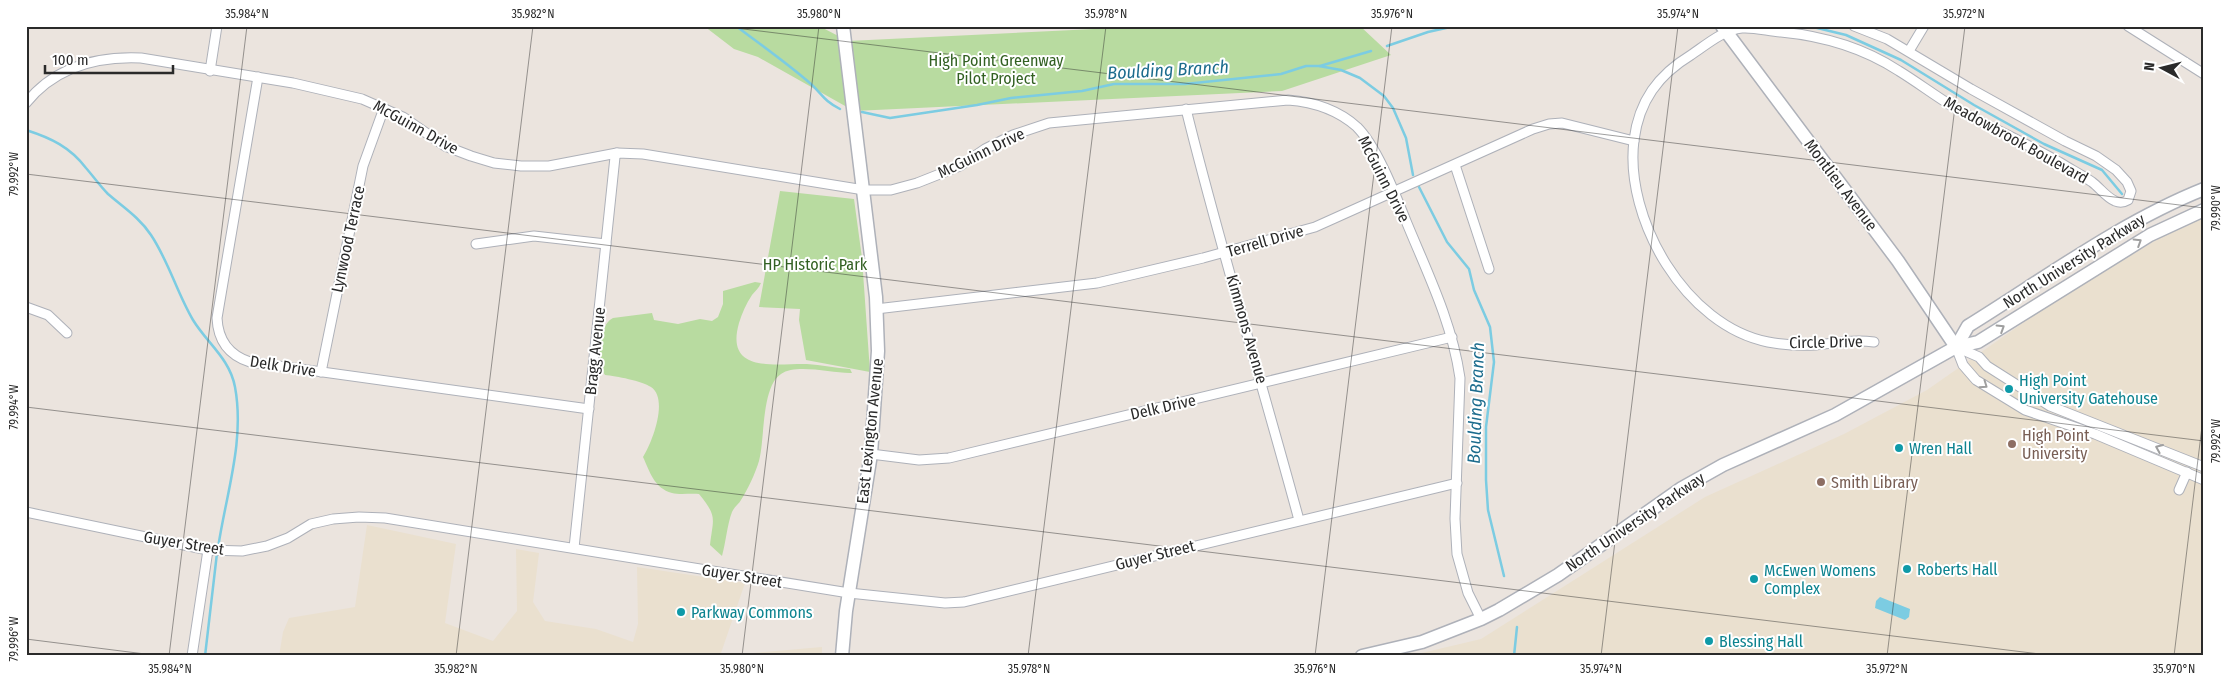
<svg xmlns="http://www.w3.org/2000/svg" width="2230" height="682" font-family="'Fira Sans Condensed',sans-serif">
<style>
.education{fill:#eae0cf}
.green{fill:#b8dba0}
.water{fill:#7ccce2}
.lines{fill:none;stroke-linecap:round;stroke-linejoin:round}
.stream{stroke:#7ccce2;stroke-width:2.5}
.street-casing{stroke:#aeb1b9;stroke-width:11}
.secondary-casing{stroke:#aeb1b9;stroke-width:15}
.street{stroke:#fff;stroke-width:9}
.secondary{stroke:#fff;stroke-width:12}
.oneway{stroke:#9f9f9f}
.ticks{fill:none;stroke:#2a2a2a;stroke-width:1;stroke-opacity:0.45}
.culture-dot{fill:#0f9aa8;stroke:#fff;stroke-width:2}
.education-dot{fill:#8d6e63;stroke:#fff;stroke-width:2}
.labels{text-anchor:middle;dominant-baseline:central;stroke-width:4;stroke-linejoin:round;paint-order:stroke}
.park-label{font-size:16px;fill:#326022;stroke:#fff}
.street-label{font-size:16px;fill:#2a2a2a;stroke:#fff}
.culture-label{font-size:16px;fill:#0d838f;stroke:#fff;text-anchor:start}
.education-label{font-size:16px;fill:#785e54;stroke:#fff;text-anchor:start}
.water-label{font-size:18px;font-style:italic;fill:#1c6c8d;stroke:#fff}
.neatline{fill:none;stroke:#2a2a2a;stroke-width:2}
.ticks-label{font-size:12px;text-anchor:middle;fill:#2a2a2a}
</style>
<rect width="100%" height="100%" fill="#ebe4de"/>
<!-- education -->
<g class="education">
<polygon points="2204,217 2204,656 1409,656 1481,639 1705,497 1844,434 1927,390 2046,307 2168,233"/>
<polygon points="367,525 456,544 445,623 493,641 517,611 516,549 539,553 533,602 545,621 596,629 633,642 638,624 637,567 745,583 720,656 822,647 822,656 279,656 283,632 289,618 355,607"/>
</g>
<!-- green -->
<g class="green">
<polygon points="704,26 819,26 848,41 1156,26 1360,26 1391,55 1282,91 854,111 758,57 734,49"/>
<polygon points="780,191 854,199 862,258 870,372 806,360 799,320 800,309 759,307"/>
<path d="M755,282L761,283C759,288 755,291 752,295C746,304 742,313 739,323C724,375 779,363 807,364C821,365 836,368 850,369L852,373C834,374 797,363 781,374C761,387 765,440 759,461C755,474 748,489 741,500C739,504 734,507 732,512C727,525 726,542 722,556L710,545C713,518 718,517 699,494C691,493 680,495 672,493C654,488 650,472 643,457C652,443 669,399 651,387C642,381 616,376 605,375C597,363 598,325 613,318L652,313L654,320L678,324L700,319L712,321L718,317L723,304V291Z"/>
</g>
<!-- water -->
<polygon class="water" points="1880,597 1910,609 1909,617 1905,620 1875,608 1876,601"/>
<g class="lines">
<!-- stream -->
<g class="stream">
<path d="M736,26C761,45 787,63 811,84C823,95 823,100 840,109"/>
<polyline points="1809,26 1846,35 1901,60 1974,105 2044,144 2102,170 2122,194"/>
<polyline points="1387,46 1428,32 1455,26"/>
<polyline points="1320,66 1371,51"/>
<polyline points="862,112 890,118 977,105 1011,98 1082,91 1114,84 1185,84 1281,74 1306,66 1319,66 1341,70 1360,78 1384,96 1393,108 1406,138 1413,175"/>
<path d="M26,130C51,138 70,147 86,168C93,176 100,186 108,194C123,207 140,218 151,235C169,262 177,293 193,320C207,343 230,359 235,387C245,441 226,494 218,548"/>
<polyline points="1419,187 1447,242 1469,269 1474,290 1490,327 1494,362 1486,427 1486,480 1488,510 1504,576"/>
<polyline points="205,656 217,553"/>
<polyline points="1514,656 1517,627"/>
</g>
<defs>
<g id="street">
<path d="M1854,26L1887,39L1971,89L2065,141L2096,156L2116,170L2127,182L2131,191L2128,200C2123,203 2120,203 2115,201C2106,197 2100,188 2092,182C2082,175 2070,169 2059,162C2024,142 1987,126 1952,106C1934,95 1917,82 1899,71C1864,48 1823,36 1781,32C1768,31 1754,27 1742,28C1723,30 1706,45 1691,55C1658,75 1639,101 1634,140C1624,219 1686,326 1768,342C1784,345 1800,346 1816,345C1836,343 1854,339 1874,342"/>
<polyline points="2128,26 2204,74"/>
<polyline points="1909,51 1924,26"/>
<polyline points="210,71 217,26"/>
<path d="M258,77L217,318C218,340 228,355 250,362L589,409"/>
<path d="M26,103C55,67 97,56 141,58L293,83L362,99L403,117L445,146L471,156L494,163L521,166H549L617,153L643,154L864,190H891L917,183L960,166L985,149L1013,135L1049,123L1288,100C1314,102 1337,109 1357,127C1377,147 1395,194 1406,221C1427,272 1452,322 1460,378L1455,519L1457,554L1468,593L1481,619"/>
<path d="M1186,109C1220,247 1262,383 1299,520"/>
<polyline points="1455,165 1489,269"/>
<polyline points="476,244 534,236 606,244"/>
<polyline points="26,307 48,315 67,333"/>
<polyline points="876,309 1097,283 1203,258 1315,227 1533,129 1549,124 1562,123 1634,141"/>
<polyline points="1956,347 1963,365 1976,380 2025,410 2095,434 2204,480"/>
<polyline points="1956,347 1979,357 1987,366 2050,406 2204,467"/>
<polyline points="321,372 363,166 384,108"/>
<polyline points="871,454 919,460 949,458 1452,337"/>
<polyline points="2179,490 2187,472"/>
<polyline points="26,512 208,550 242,551 267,546 288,538 311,524 333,519 359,517 385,518 849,593 945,603 964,602 1457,483"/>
<polyline points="574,548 615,157 617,153"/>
<polyline points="192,656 208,550"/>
</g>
<g id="secondary">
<polyline points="1722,26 1898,261 1956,347"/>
<path d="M1956,347L1968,326C2044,279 2121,222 2204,189"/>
<polyline points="842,656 846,611 871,454 878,351 876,297 843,26"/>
<polyline points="1362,656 1422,642 1481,619 1499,610 1558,575 1682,488 1723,465 1835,415 1956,347 1978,342 2150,235 2204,210"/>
</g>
</defs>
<!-- street casing -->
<use href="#street" class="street-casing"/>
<!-- secondary casing -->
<use href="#secondary" class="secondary-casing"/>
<!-- street -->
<use href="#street" class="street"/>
<!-- secondary -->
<use href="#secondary" class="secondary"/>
</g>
<!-- one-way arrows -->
<defs><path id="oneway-chevron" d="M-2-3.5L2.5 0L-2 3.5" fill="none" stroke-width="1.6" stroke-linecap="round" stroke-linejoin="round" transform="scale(1.25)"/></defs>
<g class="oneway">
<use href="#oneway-chevron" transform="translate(2138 242) rotate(-32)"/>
<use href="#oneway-chevron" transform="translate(2001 328) rotate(-32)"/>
<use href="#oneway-chevron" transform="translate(1984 385) rotate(35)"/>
<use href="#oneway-chevron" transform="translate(2159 448) rotate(-157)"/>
</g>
<!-- ticks -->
<path class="ticks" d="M719,26L2204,208M26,174L2204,441M26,407L2056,656M26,639L161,656M169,656L247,26M456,656L533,26M742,656L819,26M1028,656L1106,26M1315,656L1392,26M1601,656L1678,26M1887,656L1965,26M2174,656L2204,410"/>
<!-- markers -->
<g class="culture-dot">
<circle cx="2009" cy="389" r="5"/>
<circle cx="1899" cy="448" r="5"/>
<circle cx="1907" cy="569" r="5"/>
<circle cx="1754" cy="579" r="5"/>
<circle cx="681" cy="612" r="5"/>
<circle cx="1709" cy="641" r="5"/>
</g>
<g class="education-dot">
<circle cx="2012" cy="444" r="5"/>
<circle cx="1821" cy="482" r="5"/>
</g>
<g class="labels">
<!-- park labels -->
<g class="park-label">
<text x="996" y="60">High Point Greenway<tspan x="996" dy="18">Pilot Project</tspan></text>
<text x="815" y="264">HP Historic Park</text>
</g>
<!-- street labels -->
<g class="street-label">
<text transform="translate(416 127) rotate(29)">McGuinn Drive</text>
<text transform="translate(2016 140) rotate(29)">Meadowbrook Boulevard</text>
<text transform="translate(981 153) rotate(-26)">McGuinn Drive</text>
<text transform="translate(1384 179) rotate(63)">McGuinn Drive</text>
<text transform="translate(1841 185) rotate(53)">Montlieu Avenue</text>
<text transform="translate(348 239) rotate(-78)">Lynwood Terrace</text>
<text transform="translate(1265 241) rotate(-16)">Terrell Drive</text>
<text transform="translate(2074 261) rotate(-32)">North University Parkway</text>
<text transform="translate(1247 329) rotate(74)">Kimmons Avenue</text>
<text transform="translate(1826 342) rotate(-1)">Circle Drive</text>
<text transform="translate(595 351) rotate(-84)">Bragg Avenue</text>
<text transform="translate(283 366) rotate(9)">Delk Drive</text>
<text transform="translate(1163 407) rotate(-13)">Delk Drive</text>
<text transform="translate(870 431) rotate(-84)">East Lexington Avenue</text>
<text transform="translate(1635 522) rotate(-34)">North University Parkway</text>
<text transform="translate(184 543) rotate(9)">Guyer Street</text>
<text transform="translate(1155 555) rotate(-14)">Guyer Street</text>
<text transform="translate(742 576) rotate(9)">Guyer Street</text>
</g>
<!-- culture labels -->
<g class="culture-label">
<text x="2019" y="380">High Point<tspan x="2019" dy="18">University Gatehouse</tspan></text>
<text x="1909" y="448">Wren Hall</text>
<text x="1917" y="569">Roberts Hall</text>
<text x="1764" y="570">McEwen Womens<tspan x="1764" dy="18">Complex</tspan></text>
<text x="691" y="612">Parkway Commons</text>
<text x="1719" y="641">Blessing Hall</text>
</g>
<!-- education labels -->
<g class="education-label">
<text x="2022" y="435">High Point<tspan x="2022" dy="18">University</tspan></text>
<text x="1831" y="482">Smith Library</text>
</g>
<!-- water labels -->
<g class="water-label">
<text transform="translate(1168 70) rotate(-3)">Boulding Branch</text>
<text transform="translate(1476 403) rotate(-88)">Boulding Branch</text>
</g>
</g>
<!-- border -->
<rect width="2230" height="682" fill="none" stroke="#ffffff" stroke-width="55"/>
<!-- north arrow -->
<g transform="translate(2162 68) rotate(277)" stroke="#ffffff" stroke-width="4" paint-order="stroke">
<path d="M0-4L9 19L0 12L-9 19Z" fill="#2a2a2a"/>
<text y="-8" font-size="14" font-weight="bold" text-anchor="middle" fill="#2a2a2a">N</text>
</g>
<!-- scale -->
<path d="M45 65v8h128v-8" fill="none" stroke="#2a2a2a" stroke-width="2.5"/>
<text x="52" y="65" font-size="15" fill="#2a2a2a" stroke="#ffffff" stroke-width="4" paint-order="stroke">100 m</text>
<rect x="28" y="28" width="2174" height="626" class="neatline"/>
<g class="ticks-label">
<text x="247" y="18">35.984°N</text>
<text x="533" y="18">35.982°N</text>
<text x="819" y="18">35.980°N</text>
<text x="1106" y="18">35.978°N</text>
<text x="1392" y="18">35.976°N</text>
<text x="1678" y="18">35.974°N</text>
<text x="1964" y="18">35.972°N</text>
<text transform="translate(14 174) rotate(-90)" y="4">79.992°W</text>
<text transform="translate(2216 208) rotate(-90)" y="4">79.990°W</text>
<text transform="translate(14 407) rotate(-90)" y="4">79.994°W</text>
<text transform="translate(2216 441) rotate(-90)" y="4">79.992°W</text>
<text transform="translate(14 639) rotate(-90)" y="4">79.996°W</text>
<text x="170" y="673">35.984°N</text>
<text x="456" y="673">35.982°N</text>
<text x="742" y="673">35.980°N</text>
<text x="1029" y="673">35.978°N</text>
<text x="1315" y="673">35.976°N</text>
<text x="1601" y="673">35.974°N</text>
<text x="1887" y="673">35.972°N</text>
<text x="2174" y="673">35.970°N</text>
</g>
</svg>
